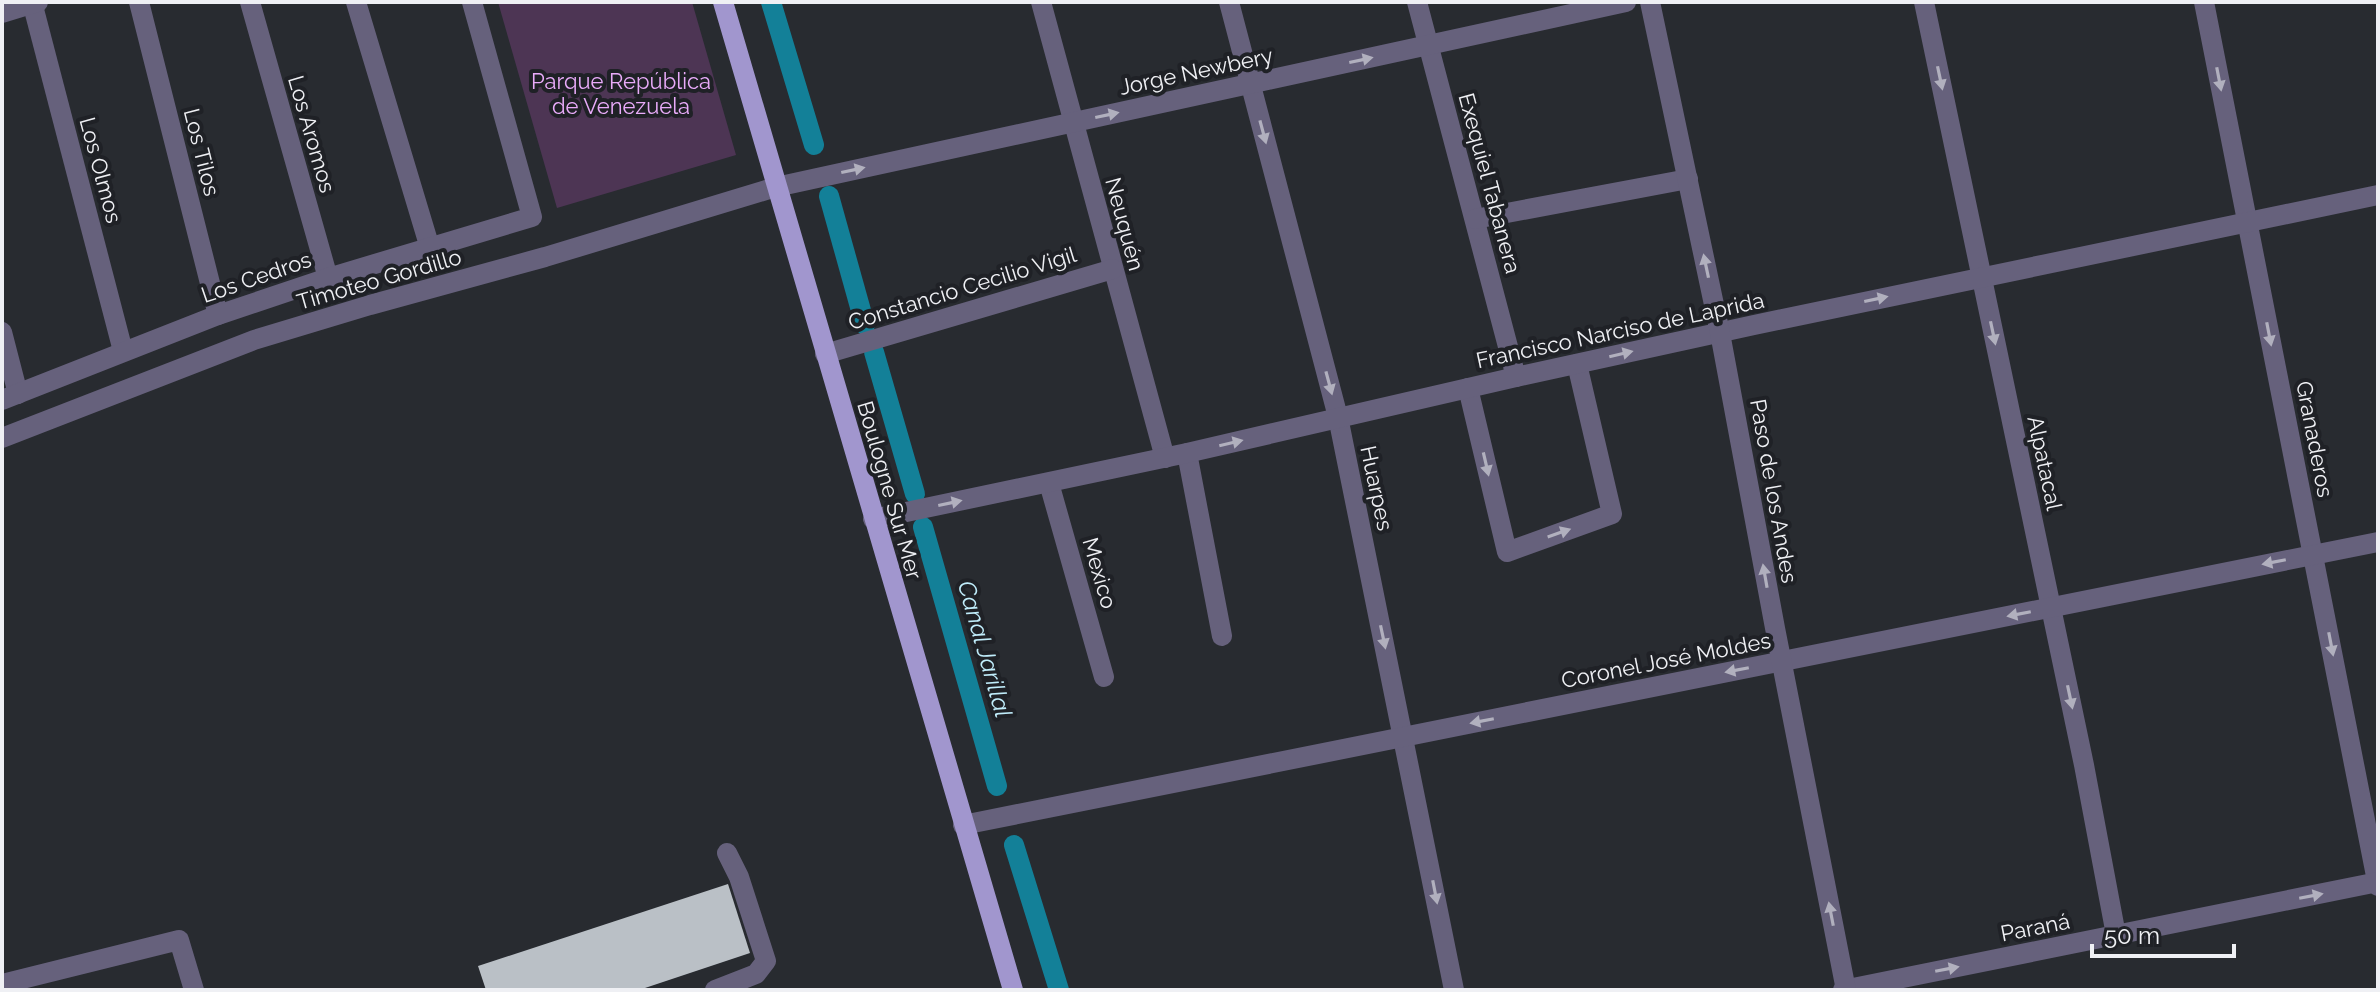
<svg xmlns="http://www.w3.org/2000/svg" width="2380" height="992" font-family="Raleway,sans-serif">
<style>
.green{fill:#4d3554}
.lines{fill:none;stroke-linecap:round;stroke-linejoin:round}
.canal{stroke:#138098;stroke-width:20}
.building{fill:#bac0c6}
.minor{stroke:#66617c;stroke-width:20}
.tertiary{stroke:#66617c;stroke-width:20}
.primary{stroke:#a196ce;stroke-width:20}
.oneway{fill:#b1b0be}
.labels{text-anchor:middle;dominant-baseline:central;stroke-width:8;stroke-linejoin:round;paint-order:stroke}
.street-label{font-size:22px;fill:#eff0f4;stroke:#1f2126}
.park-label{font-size:22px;fill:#e9abfa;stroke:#1f2126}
.water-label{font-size:24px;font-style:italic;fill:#c0edfb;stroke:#1f2126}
</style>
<rect width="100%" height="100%" fill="#282b30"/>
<!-- green -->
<polygon class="green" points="498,2 692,2 736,155 557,208"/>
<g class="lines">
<!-- canal -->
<g class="canal">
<polyline points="771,2 814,145"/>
<polyline points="829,196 865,325"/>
<polyline points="874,352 915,494"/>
<polyline points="923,527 997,786"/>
<polyline points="1014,845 1059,990"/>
</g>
</g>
<!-- building -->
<polygon class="building" points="728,884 750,953 639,990 486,990 478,966"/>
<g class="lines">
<!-- minor -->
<g class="minor">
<polyline points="32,2 123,351"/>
<polyline points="139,2 218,315"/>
<polyline points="250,2 328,278"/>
<polyline points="356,2 430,248"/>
<polyline points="1041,2 1165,458"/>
<polyline points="1229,2 1338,417 1454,990"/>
<polyline points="1417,2 1516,377"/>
<polyline points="1924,2 2084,765 2116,935"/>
<polyline points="2204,2 2378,886"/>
<polyline points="2,13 38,2"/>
<polyline points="776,187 1626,2"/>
<polyline points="1475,219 1688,179"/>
<polyline points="2,332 18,394"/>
<polyline points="825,354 1113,269"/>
<polyline points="1468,388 1507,552 1612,514 1577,364"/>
<polyline points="2,400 218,315 328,278 532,217 472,2"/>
<polyline points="1187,453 1222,636"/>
<polyline points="1049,483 1104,677"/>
<polyline points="873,519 1187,453 1516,377 1754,325 2378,195"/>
<polyline points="963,825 2378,542"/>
<polyline points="2,984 179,940 194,990"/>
<polyline points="715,990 756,974 766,961 739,877 727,853"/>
<polyline points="1843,990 2378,882"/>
</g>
<!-- tertiary -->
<g class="tertiary">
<polyline points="1650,2 1720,333 1775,628 1846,990"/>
<polyline points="2,438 254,340 370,305 545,257 776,187"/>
</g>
<!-- primary -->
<polyline class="primary" points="723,2 1013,990"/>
</g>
<!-- one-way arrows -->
<defs><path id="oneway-solid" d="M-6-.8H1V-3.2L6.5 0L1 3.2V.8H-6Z" transform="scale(2)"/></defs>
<g class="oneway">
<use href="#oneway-solid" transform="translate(1361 60) rotate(-12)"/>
<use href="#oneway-solid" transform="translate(1940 78) rotate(78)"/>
<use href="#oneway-solid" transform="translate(2219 79) rotate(79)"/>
<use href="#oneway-solid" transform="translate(1107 115) rotate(-12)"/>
<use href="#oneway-solid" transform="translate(1263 132) rotate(75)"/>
<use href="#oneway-solid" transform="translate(853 170) rotate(-12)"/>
<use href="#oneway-solid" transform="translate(1706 266) rotate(-102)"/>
<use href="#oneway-solid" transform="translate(1876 299) rotate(-12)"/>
<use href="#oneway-solid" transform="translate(1993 333) rotate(78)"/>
<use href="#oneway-solid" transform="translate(2269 334) rotate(79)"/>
<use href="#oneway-solid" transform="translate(1621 354) rotate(-13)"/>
<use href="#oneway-solid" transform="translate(1329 383) rotate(75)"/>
<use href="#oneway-solid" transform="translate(1231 443) rotate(-13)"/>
<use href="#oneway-solid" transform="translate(1486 464) rotate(77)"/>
<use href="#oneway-solid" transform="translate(950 503) rotate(-12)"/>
<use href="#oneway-solid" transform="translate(1559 533) rotate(-19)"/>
<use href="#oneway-solid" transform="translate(2274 562) rotate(169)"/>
<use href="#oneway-solid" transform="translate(1765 576) rotate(-100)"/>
<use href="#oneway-solid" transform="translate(2019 614) rotate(169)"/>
<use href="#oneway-solid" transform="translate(1383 637) rotate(78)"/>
<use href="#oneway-solid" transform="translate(2331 644) rotate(79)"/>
<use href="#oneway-solid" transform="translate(1737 670) rotate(169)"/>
<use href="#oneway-solid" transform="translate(2070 697) rotate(78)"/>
<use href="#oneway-solid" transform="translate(1482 721) rotate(169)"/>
<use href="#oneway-solid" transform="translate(1435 892) rotate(79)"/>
<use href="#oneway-solid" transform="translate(2311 896) rotate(-11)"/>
<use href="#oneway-solid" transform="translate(1831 914) rotate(-101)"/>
<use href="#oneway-solid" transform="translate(1947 969) rotate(-11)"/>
</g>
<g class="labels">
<!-- street labels -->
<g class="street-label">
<text transform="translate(1196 71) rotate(-12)">Jorge Newbery</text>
<text transform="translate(312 134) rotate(74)">Los Aromos</text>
<text transform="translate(202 152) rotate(76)">Los Tilos</text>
<text transform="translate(101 170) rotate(75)">Los Olmos</text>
<text transform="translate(1490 183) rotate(75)">Exequiel Tabanera</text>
<text transform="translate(1125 224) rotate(75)">Neuquén</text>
<text transform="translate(256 277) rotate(-19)">Los Cedros</text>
<text transform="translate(379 279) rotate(-16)">Timoteo Gordillo</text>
<text transform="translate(962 288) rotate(-17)">Constancio Cecilio Vigil</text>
<text transform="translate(1620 330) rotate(-12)">Francisco Narciso de Laprida</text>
<text transform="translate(2315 439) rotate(79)">Granaderos</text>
<text transform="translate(2045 463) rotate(78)">Alpatacal</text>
<text transform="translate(1377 488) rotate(78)">Huarpes</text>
<text transform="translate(890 490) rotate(74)">Boulogne Sur Mer</text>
<text transform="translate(1774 491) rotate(80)">Paso de los Andes</text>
<text transform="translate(1100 573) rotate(74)">Mexico</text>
<text transform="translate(1666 660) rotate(-11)">Coronel José Moldes</text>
<text transform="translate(2035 927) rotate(-11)">Paraná</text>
</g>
<!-- park labels -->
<g class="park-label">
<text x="621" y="81">Parque República<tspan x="621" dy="25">de Venezuela</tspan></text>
</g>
<!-- water labels -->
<g class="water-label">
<text transform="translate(985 649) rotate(74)">Canal Jarillal</text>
</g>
</g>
<!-- border -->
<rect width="2380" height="992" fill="none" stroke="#eff0f4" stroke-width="8"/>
<!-- scale -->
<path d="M2092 944v12h142v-12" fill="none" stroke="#eff0f4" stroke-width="4"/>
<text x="2104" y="944" font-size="24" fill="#eff0f4" stroke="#1f2126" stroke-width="6" paint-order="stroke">50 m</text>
</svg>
